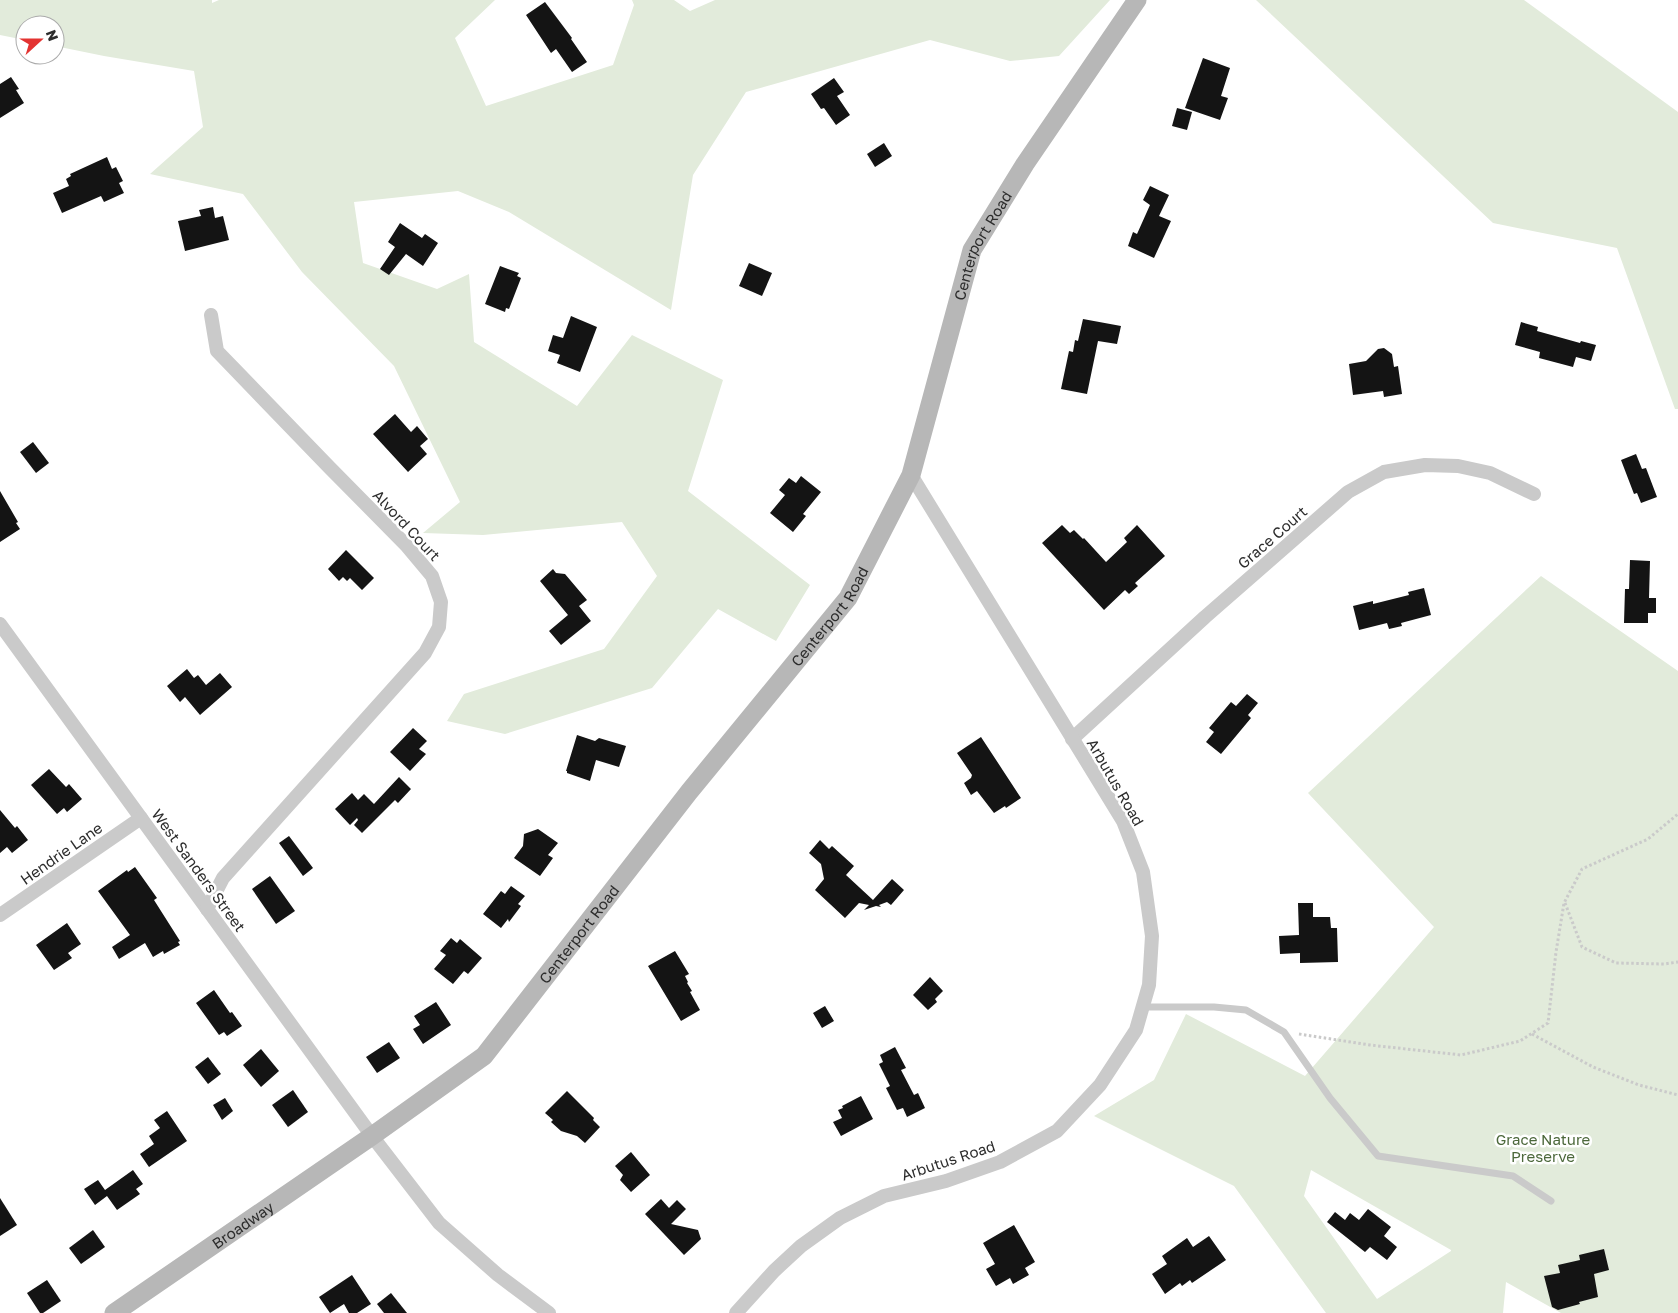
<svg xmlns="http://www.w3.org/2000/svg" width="1678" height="1313" font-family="'Golos Text',sans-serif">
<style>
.green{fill:#e2ebdb;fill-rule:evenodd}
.building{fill:#141414}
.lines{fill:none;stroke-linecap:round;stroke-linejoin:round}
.path{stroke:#cacaca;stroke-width:3;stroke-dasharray:2.5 2.5;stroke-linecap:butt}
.lane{stroke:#cacaca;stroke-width:7}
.street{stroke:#cacaca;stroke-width:14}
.secondary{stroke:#b7b7b7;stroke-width:19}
.labels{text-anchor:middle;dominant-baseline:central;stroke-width:5;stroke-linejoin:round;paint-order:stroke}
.street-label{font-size:15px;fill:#2d2d2d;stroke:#fff}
.park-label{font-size:15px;fill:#4c683b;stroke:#fff}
</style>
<rect width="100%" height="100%" fill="#fff"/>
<!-- green -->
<g class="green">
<polygon points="0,0 212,0 212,3 219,0 495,0 455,38 486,106 613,65 634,5 632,0 674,0 690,11 715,0 1110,0 1059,56 1010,61 930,40 746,92 693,175 671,310 509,212 458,191 354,202 363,263 437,289 469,274 474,342 577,406 632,335 723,380 688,491 810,585 776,641 718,609 652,688 505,734 447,721 464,694 604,649 657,576 622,522 483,535 423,533 460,502 394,366 302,272 243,194 150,174 203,127 194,71 104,56 55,46 55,25 25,25 25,40 0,35"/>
<polygon points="1256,0 1524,0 1678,112 1678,409 1675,409 1617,248 1493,223"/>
<path d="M1541,576L1678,671V1313H1561L1506,1282L1503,1313H1326L1234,1186L1094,1116L1154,1080L1186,1014L1305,1076L1434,927L1308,793ZM1311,1170L1451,1250V1251L1377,1299L1304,1196Z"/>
</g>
<!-- building -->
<g class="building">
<polygon points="545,2 572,38 571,39 587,62 572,72 556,49 551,53 526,15"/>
<polygon points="1203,58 1230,68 1221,96 1228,98 1220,120 1185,108"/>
<polygon points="11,77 19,89 16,90 24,103 0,118 0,84"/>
<polygon points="834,78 844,92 837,96 850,115 836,125 824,108 821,109 811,94"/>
<polygon points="1177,108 1192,112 1187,130 1172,126"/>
<polygon points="884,143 892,156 875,167 867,154"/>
<polygon points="107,157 112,169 116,167 123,181 119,183 124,193 104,202 101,196 62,213 53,193 69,186 66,179 71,176 70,174"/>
<polygon points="1150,186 1169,195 1159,216 1171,221 1154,258 1128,246 1133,232 1137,234 1150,205 1143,200"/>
<polygon points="213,207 215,218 223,216 229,240 185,251 178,221 201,216 199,210"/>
<polygon points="400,223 422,238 425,234 438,243 423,266 406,254 389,275 380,269 395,247 388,242"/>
<polygon points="749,263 772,273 762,296 739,286"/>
<polygon points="500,266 519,273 517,276 521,278 509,309 506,308 505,312 485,304"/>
<polygon points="571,316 597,327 580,372 557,363 560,355 548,351 553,335 563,338"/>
<polygon points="1083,319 1121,326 1117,344 1098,341 1087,394 1061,389 1069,351 1073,352 1075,340 1078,341"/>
<polygon points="1521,322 1538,327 1537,331 1580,343 1581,341 1596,345 1591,361 1576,357 1573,367 1539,358 1540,352 1515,345"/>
<polygon points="1384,348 1392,354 1394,367 1398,366 1402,394 1384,397 1383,391 1353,395 1349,364 1366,361 1378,349"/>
<polygon points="395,414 411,432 417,426 428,439 420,446 427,454 408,472 373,434"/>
<polygon points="33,442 49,463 36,473 20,452"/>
<polygon points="1636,454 1642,469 1646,468 1657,497 1641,503 1637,493 1634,494 1621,460"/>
<polygon points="801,476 821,492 803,514 806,516 793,532 770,513 785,495 779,490 789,478 796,483"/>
<polygon points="0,491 18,522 16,523 20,529 0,542"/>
<polygon points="1062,525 1070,533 1074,530 1083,539 1084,538 1106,562 1127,542 1124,538 1137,525 1165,556 1135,583 1138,586 1129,594 1125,590 1104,610 1042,543"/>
<polygon points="346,550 374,578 362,590 350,578 347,581 343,577 339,581 328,569"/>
<polygon points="1630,560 1650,561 1649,598 1656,598 1656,613 1648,613 1648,623 1624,623 1625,589 1629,589"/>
<polygon points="553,569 556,573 565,574 587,600 579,606 591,621 561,645 549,631 568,615 540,581"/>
<polygon points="1424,588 1431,615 1401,623 1402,626 1389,629 1387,623 1359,630 1353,606 1373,601 1373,604 1409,595 1408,592"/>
<polygon points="187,669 194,678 198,675 206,685 220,673 232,687 200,715 185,697 180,702 167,686"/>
<polygon points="1247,694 1258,703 1248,715 1251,718 1221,754 1206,742 1214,732 1209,728 1231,702 1236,706"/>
<polygon points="413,728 427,741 419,749 426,754 410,771 390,752"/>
<polygon points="577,735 595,741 599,738 626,746 619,767 596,760 590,781 567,773 567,771 566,771"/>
<polygon points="981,737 1021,798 1006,808 1005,806 994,813 977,791 971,795 964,783 971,778 972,775 957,753"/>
<polygon points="49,769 66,787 69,784 82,799 67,812 64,808 57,814 31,785"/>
<polygon points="399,777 411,789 398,803 395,800 362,833 354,825 358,820 357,818 350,825 335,809 352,793 358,800 364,794 374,804"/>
<polygon points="0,810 15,828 17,826 28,840 12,853 7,847 0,853"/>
<polygon points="538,829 558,843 548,855 553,858 540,876 514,858 523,846 524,834"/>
<polygon points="289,836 313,868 303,876 279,843"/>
<polygon points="820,840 829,849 832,846 854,866 846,875 873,900 892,879 904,890 891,905 887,902 879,905 881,907 876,906 864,910 869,905 859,903 845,918 815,890 824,879 821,864 809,853"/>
<polygon points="135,867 157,898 154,900 180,941 178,942 180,945 164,954 163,951 153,957 145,943 119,959 112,947 130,935 98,891 127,870 128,872"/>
<polygon points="270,876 295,911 276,924 252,889"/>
<polygon points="511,886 525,896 518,904 521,906 509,922 508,919 501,928 483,914 501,891 505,894"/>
<polygon points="1298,903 1313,903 1313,917 1330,917 1331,928 1337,928 1338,962 1300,963 1300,953 1280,954 1279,936 1299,935"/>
<polygon points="67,923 81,944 68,953 72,958 54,970 36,945"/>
<polygon points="451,938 457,943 460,939 482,958 468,974 464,971 453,984 434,969 446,955 440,951"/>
<polygon points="675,951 689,974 685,976 688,982 687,983 692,991 690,992 700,1010 681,1021 648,966"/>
<polygon points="930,977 943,991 935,999 937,1002 928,1010 913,995"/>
<polygon points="214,990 230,1013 232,1012 242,1026 227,1036 224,1032 219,1035 196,1003"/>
<polygon points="436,1002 451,1025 423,1044 413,1029 420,1025 414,1016"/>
<polygon points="825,1006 834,1021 822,1028 813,1013"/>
<polygon points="389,1042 400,1058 377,1073 366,1057"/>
<polygon points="895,1047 906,1068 901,1070 914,1095 918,1093 925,1108 907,1117 903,1108 897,1110 886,1088 890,1086 879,1064 883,1062 880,1055"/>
<polygon points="261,1049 279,1071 261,1087 243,1065"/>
<polygon points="208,1057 221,1074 208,1084 195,1067"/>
<polygon points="293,1090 308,1112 288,1127 272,1105"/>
<polygon points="567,1091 594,1118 593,1120 600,1127 585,1143 577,1136 561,1131 551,1122 553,1120 545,1113"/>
<polygon points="861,1096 873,1119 841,1136 833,1122 842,1118 838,1110 843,1108 842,1106"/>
<polygon points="225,1098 233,1111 222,1120 213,1105"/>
<polygon points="167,1111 187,1141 149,1167 140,1154 154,1144 149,1136 160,1128 154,1120"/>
<polygon points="631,1152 650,1175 631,1192 620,1180 623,1175 615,1166"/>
<polygon points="133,1170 143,1184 136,1189 140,1194 117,1210 107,1196 95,1205 84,1189 98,1180 105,1190"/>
<polygon points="0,1198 17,1225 0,1236"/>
<polygon points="661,1199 669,1208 677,1200 686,1209 671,1224 698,1230 701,1239 684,1255 645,1214"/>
<polygon points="1368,1209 1391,1227 1384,1236 1397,1247 1387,1260 1370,1247 1365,1252 1327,1222 1335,1212 1345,1220 1350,1213 1359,1220"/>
<polygon points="1014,1225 1035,1262 1025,1268 1029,1275 1013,1284 1010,1278 996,1286 986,1269 995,1264 983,1243"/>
<polygon points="93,1230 105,1247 81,1264 69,1248"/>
<polygon points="1209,1236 1226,1260 1192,1283 1190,1280 1182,1286 1180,1283 1165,1294 1152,1274 1167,1264 1162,1256 1187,1238 1193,1247"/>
<polygon points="1604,1249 1609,1270 1594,1274 1598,1297 1579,1302 1580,1304 1558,1310 1552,1307 1544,1276 1560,1273 1558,1265 1580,1260 1579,1255"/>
<polygon points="352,1275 371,1304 357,1313 349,1313 344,1304 330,1313 319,1297"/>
<polygon points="47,1280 61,1301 43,1313 40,1313 27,1293"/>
<polygon points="391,1293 407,1313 384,1313 377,1304"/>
</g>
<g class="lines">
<!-- path -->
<g class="path">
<polyline points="1565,903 1582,947 1616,963 1664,964 1678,962"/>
<polyline points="1299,1034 1370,1045 1461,1055 1520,1041 1548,1023 1556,952 1564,903 1582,869 1648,839 1678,814"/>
<polyline points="1532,1034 1593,1067 1639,1085 1678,1095"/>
</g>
<!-- lane -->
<polyline class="lane" points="1143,1007 1214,1007 1246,1010 1284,1032 1330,1098 1378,1156 1513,1176 1551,1201"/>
<!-- street -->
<g class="street">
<polyline points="0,624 372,1136 439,1223 498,1275 549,1313"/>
<polyline points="1072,739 1205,617 1348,492 1384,472 1425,465 1458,466 1490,473 1534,494"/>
<polyline points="207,909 223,878 425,653 439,627 441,602 432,576 406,545 329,467 217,351 211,315"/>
<polyline points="0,915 141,818"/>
<polyline points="736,1313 774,1271 801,1246 840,1218 884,1196 946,1181 1000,1162 1057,1131 1100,1085 1136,1030 1149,985 1152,936 1143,872 1123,821 911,475"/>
</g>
<!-- secondary -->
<path class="secondary" id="s1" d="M114,1313L372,1136L484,1056L689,792L848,598L911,475L972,250L1025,164L1137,0"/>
</g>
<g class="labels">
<!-- street labels -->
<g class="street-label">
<text stroke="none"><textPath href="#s1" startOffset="1415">Centerport Road</textPath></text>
<text transform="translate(407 525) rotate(47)">Alvord Court</text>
<text transform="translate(1272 537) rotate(-41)">Grace Court</text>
<text stroke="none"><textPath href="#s1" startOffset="1010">Centerport Road</textPath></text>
<text transform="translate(1116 782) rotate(60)">Arbutus Road</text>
<text transform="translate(61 853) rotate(-35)">Hendrie Lane</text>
<text transform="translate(199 870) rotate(54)">West Sanders Street</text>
<text stroke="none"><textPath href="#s1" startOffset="605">Centerport Road</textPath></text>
<text transform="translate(948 1160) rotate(-18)">Arbutus Road</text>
<text stroke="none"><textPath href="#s1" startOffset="156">Broadway</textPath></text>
</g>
<!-- park labels -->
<g class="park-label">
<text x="1543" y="1139">Grace Nature<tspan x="1543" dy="17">Preserve</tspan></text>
</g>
</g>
<!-- north arrow -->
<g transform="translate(40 40) rotate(69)"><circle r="24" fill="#ffffff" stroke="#ababab"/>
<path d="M0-4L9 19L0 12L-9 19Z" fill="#e33331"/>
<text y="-8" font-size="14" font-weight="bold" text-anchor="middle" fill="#2d2d2d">N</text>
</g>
</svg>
